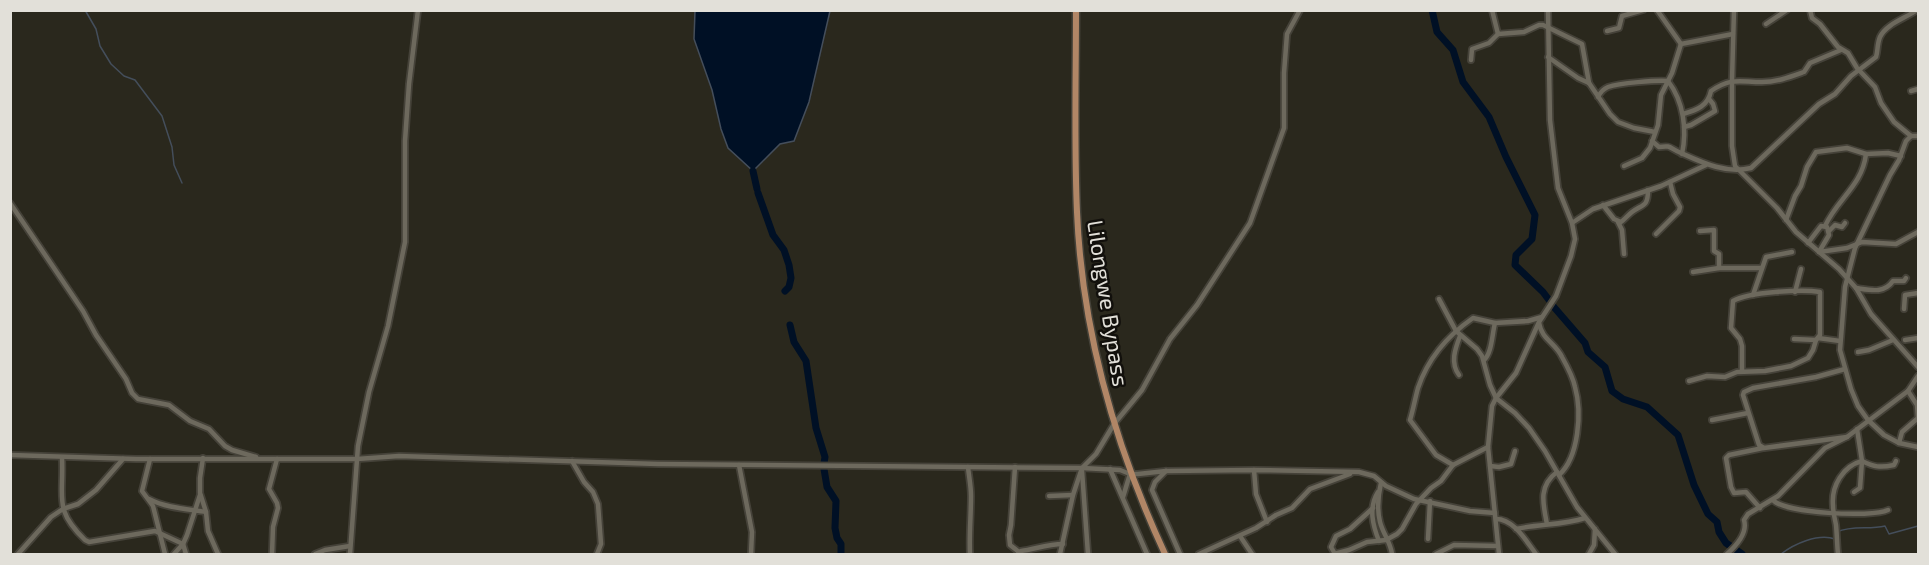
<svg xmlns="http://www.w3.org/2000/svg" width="1929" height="565" font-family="'Exo 2',sans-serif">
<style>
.water{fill:#001025;stroke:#444e5b;stroke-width:1.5}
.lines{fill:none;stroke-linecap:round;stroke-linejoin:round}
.stream{stroke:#444e5b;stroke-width:1.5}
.river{stroke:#001025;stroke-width:7}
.minor-casing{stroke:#454239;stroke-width:8}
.major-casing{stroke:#454239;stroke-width:9}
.minor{stroke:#6d695d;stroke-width:4.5}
.major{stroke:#b18666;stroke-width:6}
.labels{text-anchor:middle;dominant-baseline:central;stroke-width:5;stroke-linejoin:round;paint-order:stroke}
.street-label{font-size:22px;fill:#e2e0d9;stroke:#12100c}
</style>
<rect width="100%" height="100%" fill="#2a281d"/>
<!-- water -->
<polygon class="water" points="695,11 830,11 809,102 794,141 780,144 753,171 728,148 721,129 712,90 694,39"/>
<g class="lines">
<!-- stream -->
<g class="stream">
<polyline points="85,10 96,29 100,46 111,64 124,76 135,80 162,116 172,147 174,165 182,183"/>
<path d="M1837,532C1852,525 1869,530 1885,526L1889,534L1918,526"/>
<path d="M1781,554C1794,544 1818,533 1835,539"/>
</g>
<!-- river -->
<g class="river">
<polyline points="1432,10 1437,32 1453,50 1463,82 1489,117 1506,157 1535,215 1532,239 1516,255 1515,265 1543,292 1549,300"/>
<polyline points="753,171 757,189"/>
<polyline points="758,193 773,235 784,250 789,265 791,278 789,287 785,291"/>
<polyline points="1553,306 1585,343 1588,352 1605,367 1612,391 1623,399 1647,407 1678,435 1694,485 1708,514 1717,522 1719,532 1726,543 1742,554"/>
<polyline points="790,325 794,342 806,361 816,428 825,457 824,463"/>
<polyline points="824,469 827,487 836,501 835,528 837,538 841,544 841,554"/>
</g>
<defs>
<g id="minor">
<polyline points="1492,10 1498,34 1524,32 1539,25 1543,25 1582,44 1589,83"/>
<polyline points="1657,10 1681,44"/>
<polyline points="1734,10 1732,80 1732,146 1735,166 1777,208 1796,232 1839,269 1856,288 1871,314 1918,367"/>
<polyline points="1810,10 1812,18 1820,24 1838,47 1848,53 1857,68 1875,87 1881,103 1894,122 1911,136 1918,136"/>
<polyline points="1766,24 1787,10"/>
<polyline points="1607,31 1619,28 1622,16 1643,10"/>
<polyline points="1681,44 1733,34"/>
<polyline points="1548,57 1578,78 1589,83 1610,114 1618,122 1634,128 1655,132"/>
<polyline points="1471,60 1472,49 1489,43 1498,34"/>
<polyline points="1911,91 1918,89"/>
<path d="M1598,97C1600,93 1603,89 1608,87C1619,83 1657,80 1668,81C1684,102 1687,130 1682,154"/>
<path d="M1683,114C1697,110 1708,106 1711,91C1732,77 1739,82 1762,82C1777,82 1790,77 1804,72L1810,63L1841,50"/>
<polyline points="1684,127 1691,125 1715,111 1713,104 1709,99"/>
<polyline points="1911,136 1906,141 1899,160 1890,175 1855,248 1845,287 1840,350 1851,389 1858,406 1868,420 1884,435 1899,443 1918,447"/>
<path d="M1652,141L1659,147C1672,145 1669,148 1681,153C1703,163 1726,174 1751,168L1819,104L1835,94L1851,76L1876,57C1878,51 1877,44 1880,37C1886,24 1906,18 1917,10"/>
<polyline points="1624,166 1642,158 1650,148 1658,125 1661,95 1672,73 1681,44"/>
<polyline points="10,203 83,311 96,335 126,379 132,393 138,399 169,405 190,421 209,429 225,446 232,450 256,457"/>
<path d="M1603,205L1614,219L1621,222C1625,219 1628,215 1632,212C1643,204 1648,207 1648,190"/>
<polyline points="1786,220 1795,196 1801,186 1807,167 1816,152 1847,148 1866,154 1888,153 1901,156"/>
<polyline points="1618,222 1622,230 1624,254"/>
<polyline points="1572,223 1593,209 1661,186 1706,165"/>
<path d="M1825,226C1838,198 1862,186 1866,154"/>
<polyline points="1700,231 1714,230 1714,251 1719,254 1719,268"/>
<polyline points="1829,231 1835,225 1842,227 1845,223"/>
<polyline points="1656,234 1679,211 1680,207 1673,194 1670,182"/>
<polyline points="1808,243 1821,226 1827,227 1829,235 1819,252"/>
<polyline points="1819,252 1847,248 1862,242 1896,244 1918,232"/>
<polyline points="1693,272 1719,268 1761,268"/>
<path d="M1856,288C1870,290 1884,294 1893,281H1904L1906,278"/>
<polyline points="1795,292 1801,269"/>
<polyline points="1753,295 1766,257 1792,252"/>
<polyline points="1439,299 1456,331 1477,349 1482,356 1490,385 1496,398 1515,413 1529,428 1545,451 1577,507 1615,554"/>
<polyline points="1904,309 1905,295 1918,293"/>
<path d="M1539,323C1542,340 1555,342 1562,357C1567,366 1573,377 1575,387C1582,412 1579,457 1559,475"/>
<polyline points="1818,338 1840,341"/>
<polyline points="1794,339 1816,340"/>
<polyline points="1905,340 1918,338"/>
<polyline points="1858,352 1869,350 1893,340"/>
<path d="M1484,360C1492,353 1492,334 1495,323"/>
<polyline points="1845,369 1816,377 1753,388 1744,392 1743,395 1759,445 1764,448 1847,437"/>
<path d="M1459,375C1450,363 1455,349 1460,336"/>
<path d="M1689,381L1707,376L1725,377L1737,372L1765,371L1791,366L1808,358L1813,350L1816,340L1820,335V292C1802,289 1748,292 1733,301L1731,328L1740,339L1742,346V372"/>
<polyline points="1712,420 1748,413"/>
<polyline points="1899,443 1902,432 1918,418 1917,405 1908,391"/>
<polyline points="10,455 136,459 357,459 399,456 658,464 1082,468 1120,470 1130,474 1138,474 1166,471 1254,470 1359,472 1374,476 1386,486 1414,499 1470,511 1495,513"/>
<path d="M62,458C64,498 53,509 85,540L89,542L155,531L183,544L186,554"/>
<polyline points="203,458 200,478 200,493 206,512 208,531 218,554"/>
<polyline points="150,459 142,491 153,506 165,554"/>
<polyline points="572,461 584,482 593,492 598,504 601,544 597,554"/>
<polyline points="739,465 752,532 751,554"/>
<path d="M1453,465L1436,455L1410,420C1413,410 1415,399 1418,388C1428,358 1447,336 1473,318L1495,323L1528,321L1542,317"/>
<polyline points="1490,466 1499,467 1511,464 1515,451"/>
<path d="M968,467C969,477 971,486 971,496C971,516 969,535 970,554"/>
<polyline points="1015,467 1011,525 1009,535 1010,545 1019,552"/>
<polyline points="1110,469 1147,554"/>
<polyline points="1254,470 1256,494 1267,522"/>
<polyline points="1082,471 1088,554"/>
<polyline points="1166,471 1155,482 1152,490 1180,554"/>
<path d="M1381,483C1378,496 1377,510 1380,522C1383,534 1390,541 1392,554"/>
<path d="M1378,492C1368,508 1373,526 1379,541"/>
<path d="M1854,492L1860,488L1862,461C1874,467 1880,468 1894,465L1896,461"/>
<polyline points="1049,496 1073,495"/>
<polyline points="1123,497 1130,474"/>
<path d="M149,499C166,508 187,509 206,512"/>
<path d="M1773,500C1784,513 1871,518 1888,510"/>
<polyline points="1760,508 1746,492 1734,493 1731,487 1726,458 1729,455 1763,448"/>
<path d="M1496,519C1514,519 1526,541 1536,554"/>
<path d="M1547,524C1543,504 1538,486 1557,472"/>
<path d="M1516,529C1539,524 1563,525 1585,518"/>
<polyline points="1240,536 1252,554"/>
<polyline points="1428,539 1430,501"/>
<polyline points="18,554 51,517 63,509 78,504 96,490 123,459"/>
<polyline points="174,554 183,544 187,535 200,495"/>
<polyline points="272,554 273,527 278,508 277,503 269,489 277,459"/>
<polyline points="315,554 325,550 350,546"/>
<polyline points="350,554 358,446 369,392 388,326 405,242 405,141 409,84 418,10"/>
<path d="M1018,554L1021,551C1035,549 1048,544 1063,544"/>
<polyline points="1060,554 1073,495 1082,468 1096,454 1114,424 1142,390 1170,339 1197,305 1250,223 1284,128 1284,73 1287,34 1300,10"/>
<polyline points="1199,554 1256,528 1276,515 1292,508 1310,489 1350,474"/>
<polyline points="1334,554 1349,550 1367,542 1386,540 1397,534 1402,529 1416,504 1431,488 1441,481 1453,465 1488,447"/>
<polyline points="1335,554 1331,547 1336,536 1350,529 1373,508"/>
<polyline points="1436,554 1454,545 1498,546"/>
<polyline points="1499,554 1488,447 1492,406 1496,398 1516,373 1539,322 1556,296 1571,256 1575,239 1572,223 1558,188 1550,120 1548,10"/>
<polyline points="1589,554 1594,545 1595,529"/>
<path d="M1727,554C1736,546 1748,533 1744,520L1748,514L1778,496L1825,448L1847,437L1908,391L1918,376"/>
<path d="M1838,554C1837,545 1837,535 1836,525C1835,519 1833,513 1833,506C1831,486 1843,466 1862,461L1857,429"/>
</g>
<path id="major" d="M1076,10C1076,77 1074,145 1077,212C1082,331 1115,446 1165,554"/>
</defs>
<!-- minor casing -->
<use href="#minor" class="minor-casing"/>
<!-- major casing -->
<use href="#major" class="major-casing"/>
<!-- minor -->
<use href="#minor" class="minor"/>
<!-- major -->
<use href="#major" class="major"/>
</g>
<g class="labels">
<!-- street labels -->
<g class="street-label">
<text transform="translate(1109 303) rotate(81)">Lilongwe Bypass</text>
</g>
</g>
<!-- border -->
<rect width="1929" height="565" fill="none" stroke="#e2e0d9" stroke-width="24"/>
</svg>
